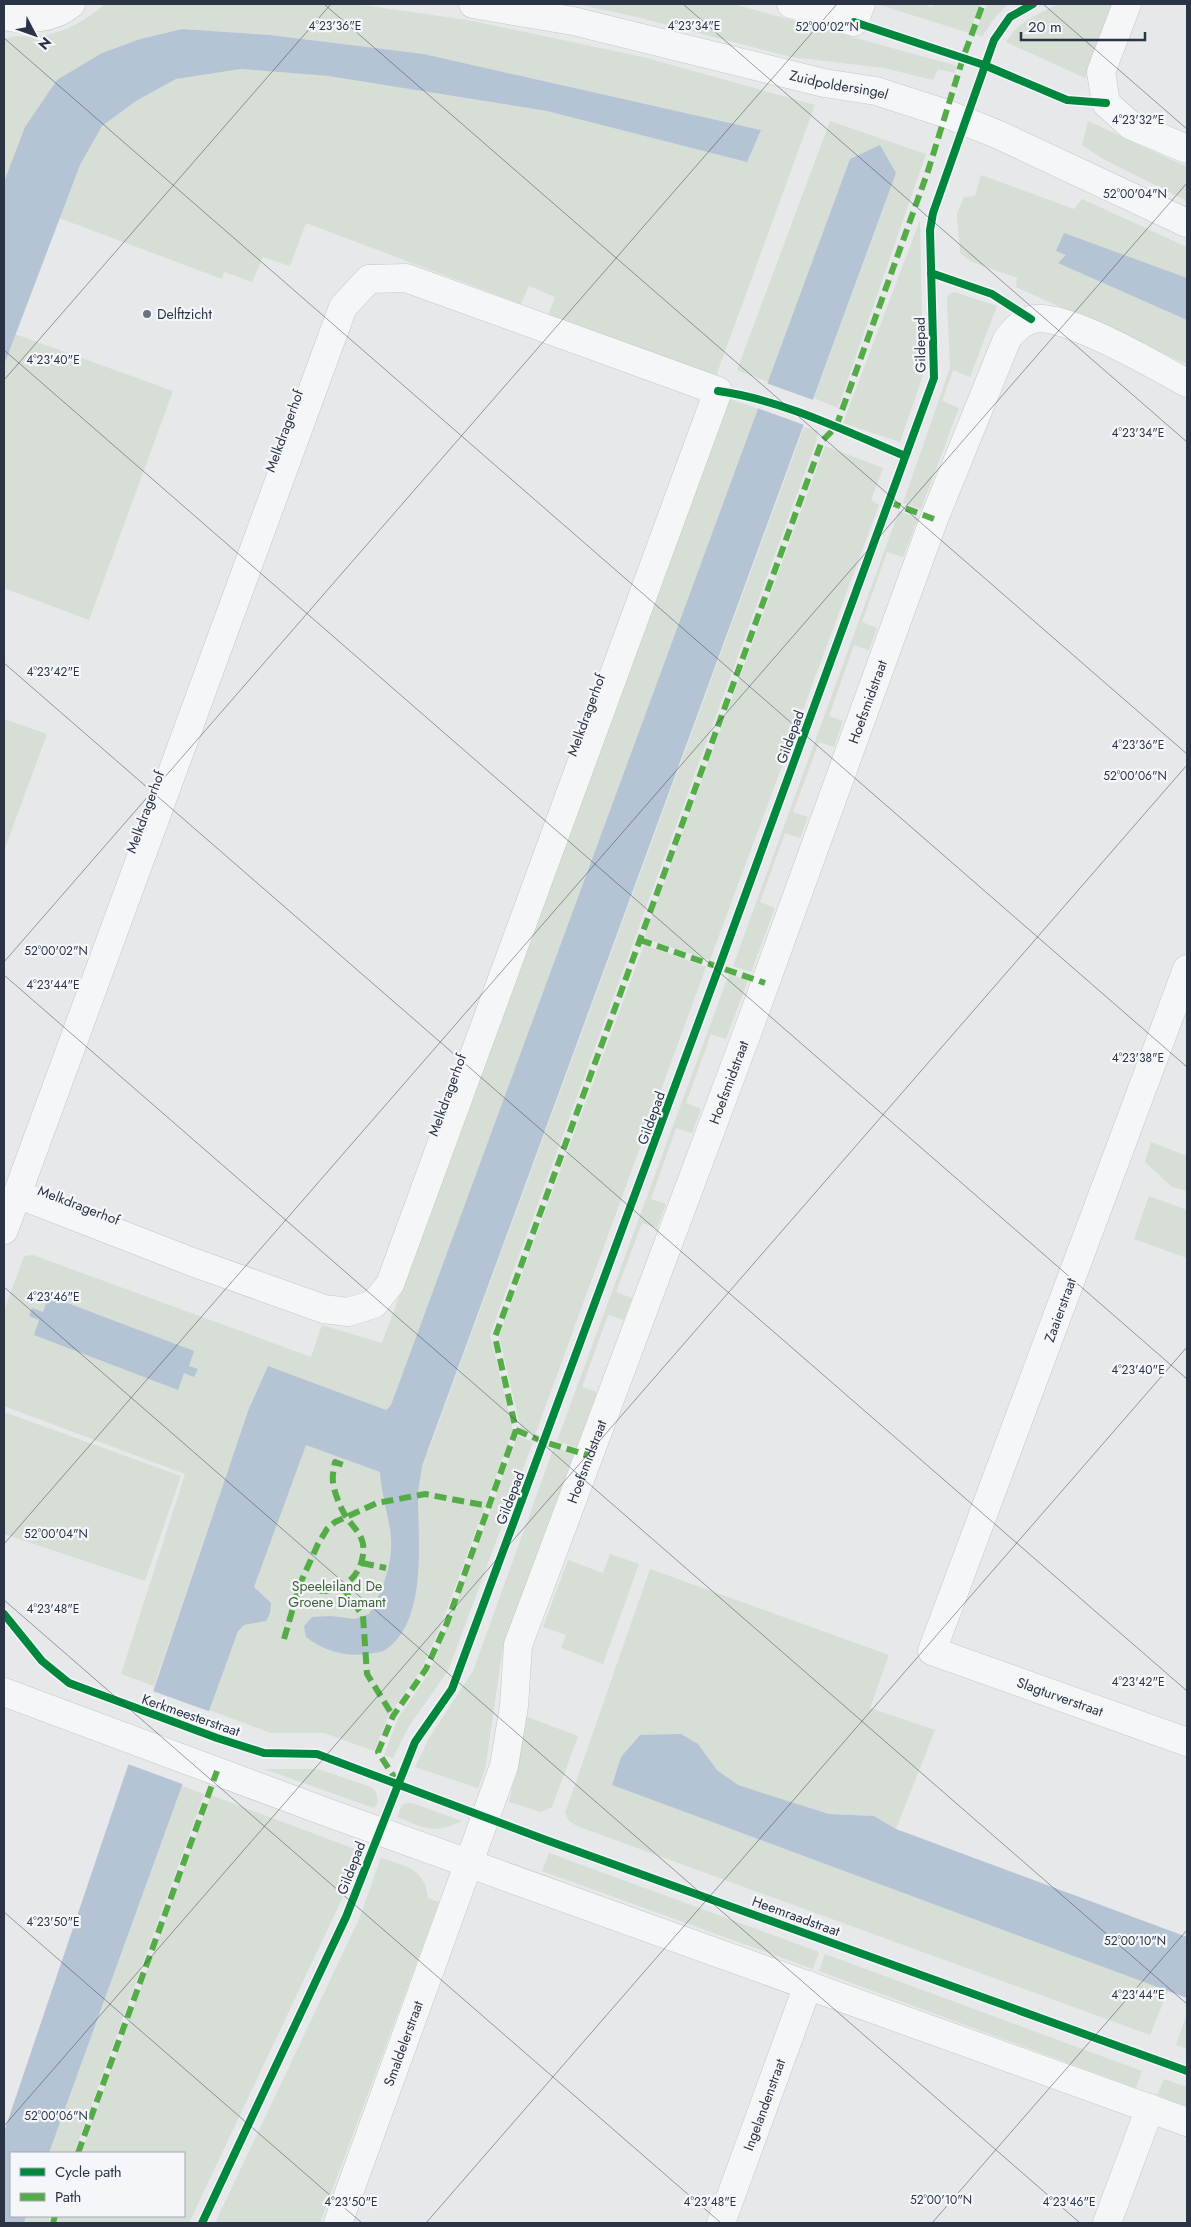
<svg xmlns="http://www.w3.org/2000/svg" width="1191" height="2227" font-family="Jost,sans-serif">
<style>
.green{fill:#d6ded6}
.water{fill:#b4c4d5}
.pier{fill:#e6e8ea}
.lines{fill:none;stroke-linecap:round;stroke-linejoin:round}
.minor-casing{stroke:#c4c6c8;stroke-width:29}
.tertiary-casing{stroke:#c4c6c8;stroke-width:29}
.minor{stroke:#f5f6f7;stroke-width:28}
.tertiary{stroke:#f5f6f7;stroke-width:28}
.quiet{stroke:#54ac47;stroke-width:6;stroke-dasharray:12 6;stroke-linecap:butt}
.cycleway-casing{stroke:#f4f6f9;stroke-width:11}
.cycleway{stroke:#00873e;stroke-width:8}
.ticks{fill:none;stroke:#2b3445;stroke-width:1;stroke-opacity:0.45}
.poi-dot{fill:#6c737f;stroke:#f4f6f9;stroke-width:2}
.labels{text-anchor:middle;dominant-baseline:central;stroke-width:4.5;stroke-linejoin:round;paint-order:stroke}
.street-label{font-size:14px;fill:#2b3445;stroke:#f4f6f9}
.poi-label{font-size:14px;fill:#2b3445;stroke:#f4f6f9;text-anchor:start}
.park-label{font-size:14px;fill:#3f6138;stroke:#f4f6f9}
.ticks-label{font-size:12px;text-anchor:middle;fill:#2b3445;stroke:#f4f6f9;stroke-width:4.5;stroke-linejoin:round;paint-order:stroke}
</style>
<rect width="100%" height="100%" fill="#e6e8ea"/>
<!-- green -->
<g class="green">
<path d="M105,4H356L467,20L643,57L815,105L716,376L548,315L555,297L529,286L521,304L306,223L290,266L263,257L252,282L224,272L222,279L59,218L80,165L102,126L136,101L176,79L241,69L328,76L547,111L642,133L761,130L424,54L270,35L182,29L140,39L102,53L4,182V39C16,35 27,37 39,36C63,34 88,19 105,4Z"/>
<polygon points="577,4 733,4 957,66 954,73 938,69 933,80 884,68 791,57 637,17"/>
<polygon points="877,4 927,4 930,7 937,4 980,4 969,33"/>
<polygon points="987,4 1008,4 992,21 982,37 975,34"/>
<path d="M1059,4H1113L1085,78L1006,42C1017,22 1038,14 1059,4Z"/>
<polygon points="830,121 926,154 838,408 814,398 896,173 850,159 769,382 737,370"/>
<polygon points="1088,121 1187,167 1187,201 1103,159 1082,145"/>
<polygon points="981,175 1074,209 1082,199 1187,247 1187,364 1016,287 1017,278 972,262 960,253 957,214 964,197 975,196"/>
<polygon points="920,220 923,375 900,442 843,423"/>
<polygon points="954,292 997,306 970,377 953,370 942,401 959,408 921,509 903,503 950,368 947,299 948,295"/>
<polygon points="15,334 173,391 89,620 4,588 4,365"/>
<polygon points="730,399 759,409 391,1405 386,1410 248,1411 154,1686 121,1674 185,1474 4,1406 4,1311 24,1256 33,1255 311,1357 322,1325 382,1343"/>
<polygon points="804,427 818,431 816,442 490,1335 513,1430 441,1625 422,1668 389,1715 374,1751 324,1733 271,1733 209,1710 302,1420 428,1452"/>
<polygon points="825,446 883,468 871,500 879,505 710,960 647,939 645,935"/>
<polygon points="899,511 918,518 903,557 887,552 862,622 877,628 869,650 854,645 829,716 843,721 834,747 819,742 793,812 808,817 800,838 785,833 760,902 775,908 751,972 733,966"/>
<polygon points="4,719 47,734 4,851"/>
<polygon points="644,945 706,967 535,1435 521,1430 499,1336"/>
<polygon points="729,974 748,980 726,1039 711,1034 686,1103 701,1109 692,1133 676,1128 651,1199 666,1204 657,1228 642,1223 616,1292 632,1298 624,1320 608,1315 582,1387 597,1392 577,1448 557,1441"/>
<polygon points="1151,1142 1187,1156 1187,1191 1172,1187 1145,1162"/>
<polygon points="1149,1196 1187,1210 1187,1258 1134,1239"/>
<polygon points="4,1412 181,1476 145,1581 4,1534"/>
<polygon points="518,1436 533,1442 448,1671 409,1726 393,1758 384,1755 398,1718 427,1676 436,1657"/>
<polygon points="554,1447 574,1454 503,1646 485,1770 478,1788 415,1767 429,1738 473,1671"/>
<polygon points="610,1554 639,1564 603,1664 561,1648 566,1635 543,1627 568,1560 603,1573"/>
<polygon points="650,1569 889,1655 870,1708 935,1730 896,1829 874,1816 829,1814 738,1785 717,1770 698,1744 621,1757 612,1785 1168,1991 1150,2035 577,1826 569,1821 565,1813"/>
<polygon points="525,1716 578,1736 552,1807 541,1812 509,1802 520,1754"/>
<polygon points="264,1769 318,1769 371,1787 376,1792 378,1802 374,1808"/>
<polygon points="182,1786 204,1794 74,2153 49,2153"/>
<polygon points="211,1795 360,1851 349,1884 189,2223 56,2223 59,2216 184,2216 184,2153 81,2153"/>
<path d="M406,1803H412L462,1821C432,1835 426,1828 397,1817L402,1805Z"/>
<polygon points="549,1853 819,1952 813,1969 542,1871"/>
<path d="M381,1858C405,1866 425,1868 428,1898L439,1902L320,2223H215L359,1919Z"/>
<polygon points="825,1954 1142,2071 1136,2088 819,1971"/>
<polygon points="1187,2013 1187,2049 1176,2045"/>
<polygon points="1164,2079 1187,2087 1187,2107 1157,2095"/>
<polygon points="26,2216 51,2216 48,2223 24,2223"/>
</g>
<!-- water -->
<g class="water">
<polygon points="182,29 270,35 424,54 761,130 747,162 547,111 328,76 241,69 176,79 136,101 102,126 80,165 4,365 4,182 25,127 57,80 102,53 140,39"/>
<path d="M880,145L896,173L422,1466C421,1476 418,1487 418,1496C418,1540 428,1622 385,1650C380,1653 372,1653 366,1654C344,1657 323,1650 306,1637L304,1626L312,1617L331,1616L355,1619L369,1614C384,1589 395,1559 390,1529C387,1510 381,1491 380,1472L306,1445L254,1587L271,1603L270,1613L266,1621L244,1625L238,1631L49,2153H11V2216H26L24,2223H4V2132L248,1411L268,1366L386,1410L391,1405L850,159Z"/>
<polygon points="1064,233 1187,278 1187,320 1058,263 1066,255 1056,251"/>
<polygon points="49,1296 194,1351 189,1366 198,1369 194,1377 184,1373 178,1390 34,1335 39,1320 29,1316 32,1308 43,1312"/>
<polygon points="681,1734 698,1744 717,1770 738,1785 829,1814 874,1816 896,1829 1187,1937 1187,1998 612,1785 621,1757 640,1735"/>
</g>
<!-- pier -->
<g class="pier">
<polygon points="766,383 816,401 807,426 757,408"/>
<polygon points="150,1690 211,1712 185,1785 125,1763"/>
</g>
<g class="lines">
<defs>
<g id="minor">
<polyline points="791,4 854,22 861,4"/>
<polyline points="1127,4 1101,72 1106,103 1130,125 1187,149"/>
<path id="s1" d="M1187,969L932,1651L1187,1742"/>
<polyline points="4,1230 343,307 369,279 406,278 718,391 390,1284 374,1304 348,1312 324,1309 195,1263 17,1194"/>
<polyline points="4,1692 326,1812 1187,2122"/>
<path id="s2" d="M338,2223L504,1766L514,1706L518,1645L749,1028L934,519L1007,339C1014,331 1019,324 1030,320C1060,309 1157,367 1187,383"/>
<path id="s3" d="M721,2223L808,1985"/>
<polyline points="1107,2223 1150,2108"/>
</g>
<g id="tertiary">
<path id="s4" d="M473,4L573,21L824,83L876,91L947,114L999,135L1187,223"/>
<path d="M4,16C26,21 53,19 71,4"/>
</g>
</defs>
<!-- minor casing -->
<use href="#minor" class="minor-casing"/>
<!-- tertiary casing -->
<use href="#tertiary" class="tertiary-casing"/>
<!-- minor -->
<use href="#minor" class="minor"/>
<!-- tertiary -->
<use href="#tertiary" class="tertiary"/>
<!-- quiet -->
<g class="quiet">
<polyline points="889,502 934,519"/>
<polyline points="640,940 765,983"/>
<polyline points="516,1430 544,1442 588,1455"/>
<polyline points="362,1563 386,1568"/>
<path d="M300,1584C309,1588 317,1591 326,1591C350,1589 366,1567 363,1544C361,1533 353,1527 347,1518C341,1510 334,1492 333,1482C332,1476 334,1468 335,1462L346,1466"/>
<polyline points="342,1587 363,1616 367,1674 393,1716"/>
<polyline points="284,1639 300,1584 318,1544 327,1529 335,1522 377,1503 425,1494 488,1506"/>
<polyline points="398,1783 378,1752 393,1716 426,1669 447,1623 516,1430 495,1337 822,441 836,427 928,171 963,58 983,4"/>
<polyline points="78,2153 217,1771"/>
<polyline points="53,2223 55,2216"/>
</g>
<defs>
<g id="cycleway">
<polyline points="854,22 984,65 1067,100 1106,103"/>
<polyline points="931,273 992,294 1031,319"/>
<path d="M718,391C783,400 845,431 905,456"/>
<polyline points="4,1614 42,1661 69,1683 217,1738 264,1753 317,1754 546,1840 1187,2071"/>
<polyline points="202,2223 346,1917 415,1742 452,1689 719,967 934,378 930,230 933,213 994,40 1010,17 1033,4"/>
</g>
</defs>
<!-- cycleway casing -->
<use href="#cycleway" class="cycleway-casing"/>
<!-- cycleway -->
<use href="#cycleway" class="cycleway"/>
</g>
<!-- ticks -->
<path class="ticks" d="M324,4L1187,754M683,4L1187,442M1043,4L1187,129M4,38L1187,1067M4,350L1187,1379M4,380L331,4M4,663L1187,1691M4,962L837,4M4,975L1187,2004M4,1287L1080,2223M4,1544L1187,183M4,1600L721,2223M4,1912L362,2223M4,2126L1187,765M426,2223L1187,1347M932,2223L1187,1930"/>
<!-- markers -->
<circle class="poi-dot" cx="147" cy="314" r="5"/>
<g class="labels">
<!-- street labels -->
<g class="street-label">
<text stroke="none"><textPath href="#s4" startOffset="375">Zuidpoldersingel</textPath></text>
<text transform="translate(920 345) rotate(-91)">Gildepad</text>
<text transform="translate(284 431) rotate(-70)">Melkdragerhof</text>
<text stroke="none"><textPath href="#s2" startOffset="1614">Hoefsmidstraat</textPath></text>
<text transform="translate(586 715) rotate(-70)">Melkdragerhof</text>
<text transform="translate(790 737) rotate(-70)">Gildepad</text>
<text transform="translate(145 812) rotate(-70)">Melkdragerhof</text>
<text stroke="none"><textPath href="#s2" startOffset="1209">Hoefsmidstraat</textPath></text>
<text transform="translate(447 1095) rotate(-70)">Melkdragerhof</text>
<text transform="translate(651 1118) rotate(-70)">Gildepad</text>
<text transform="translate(79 1205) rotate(21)">Melkdragerhof</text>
<text transform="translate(1060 1310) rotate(-70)">Zaaierstraat</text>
<text stroke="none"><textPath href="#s2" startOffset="804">Hoefsmidstraat</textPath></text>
<text transform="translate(510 1498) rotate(-69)">Gildepad</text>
<text stroke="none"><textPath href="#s1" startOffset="864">Slagturverstraat</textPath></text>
<text transform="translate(191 1715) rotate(19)">Kerkmeesterstraat</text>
<text transform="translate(351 1868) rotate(-69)">Gildepad</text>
<text transform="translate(796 1916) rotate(20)">Heemraadstraat</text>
<text stroke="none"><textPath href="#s2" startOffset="191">Smaldelerstraat</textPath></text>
<text stroke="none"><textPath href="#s3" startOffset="126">Ingelandenstraat</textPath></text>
</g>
<!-- poi labels -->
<g class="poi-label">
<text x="157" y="314">Delftzicht</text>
</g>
<!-- park labels -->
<g class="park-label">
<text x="337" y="1586">Speeleiland De<tspan x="337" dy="16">Groene Diamant</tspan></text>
</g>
</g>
<g class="ticks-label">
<text x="335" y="30">4°23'36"E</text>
<text x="694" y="30">4°23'34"E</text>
<text x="827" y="31">52°00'02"N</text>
<text x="1138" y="124">4°23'32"E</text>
<text x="1135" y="198">52°00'04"N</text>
<text x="53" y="364">4°23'40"E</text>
<text x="1138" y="437">4°23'34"E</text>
<text x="53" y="676">4°23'42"E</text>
<text x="1138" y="749">4°23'36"E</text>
<text x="1135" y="780">52°00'06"N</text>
<text x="56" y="955">52°00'02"N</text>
<text x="53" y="989">4°23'44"E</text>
<text x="1138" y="1062">4°23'38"E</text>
<text x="53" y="1301">4°23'46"E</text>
<text x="1138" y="1374">4°23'40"E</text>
<text x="56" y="1538">52°00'04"N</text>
<text x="53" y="1613">4°23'48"E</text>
<text x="1138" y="1686">4°23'42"E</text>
<text x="53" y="1926">4°23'50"E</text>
<text x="1135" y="1945">52°00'10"N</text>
<text x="1138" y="1999">4°23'44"E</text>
<text x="56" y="2120">52°00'06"N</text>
<text x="941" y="2204">52°00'10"N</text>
<text x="351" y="2206">4°23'50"E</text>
<text x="710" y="2206">4°23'48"E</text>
<text x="1069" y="2206">4°23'46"E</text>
</g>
<!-- border -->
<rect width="1191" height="2227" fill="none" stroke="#2b3445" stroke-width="10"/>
<!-- legend -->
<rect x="10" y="2152" width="175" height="65" fill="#f4f6f9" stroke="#a4a8b1"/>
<rect x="20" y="2168" width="25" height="8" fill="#00873e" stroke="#a4a8b1"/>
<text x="55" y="2177" font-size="15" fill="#2b3445">Cycle path</text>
<rect x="20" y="2193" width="25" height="8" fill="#54ac47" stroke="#a4a8b1"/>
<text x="55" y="2202" font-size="15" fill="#2b3445">Path</text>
<!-- north arrow -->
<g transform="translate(35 35) rotate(131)" stroke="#f4f6f9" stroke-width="4" paint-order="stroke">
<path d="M0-4L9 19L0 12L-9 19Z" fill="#2b3445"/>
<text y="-8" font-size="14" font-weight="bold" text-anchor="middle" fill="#2b3445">N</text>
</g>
<!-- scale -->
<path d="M1021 32v8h124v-8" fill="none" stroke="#2b3445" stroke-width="2.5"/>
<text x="1028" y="32" font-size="15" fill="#2b3445" stroke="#f4f6f9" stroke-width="4" paint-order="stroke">20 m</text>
</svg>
